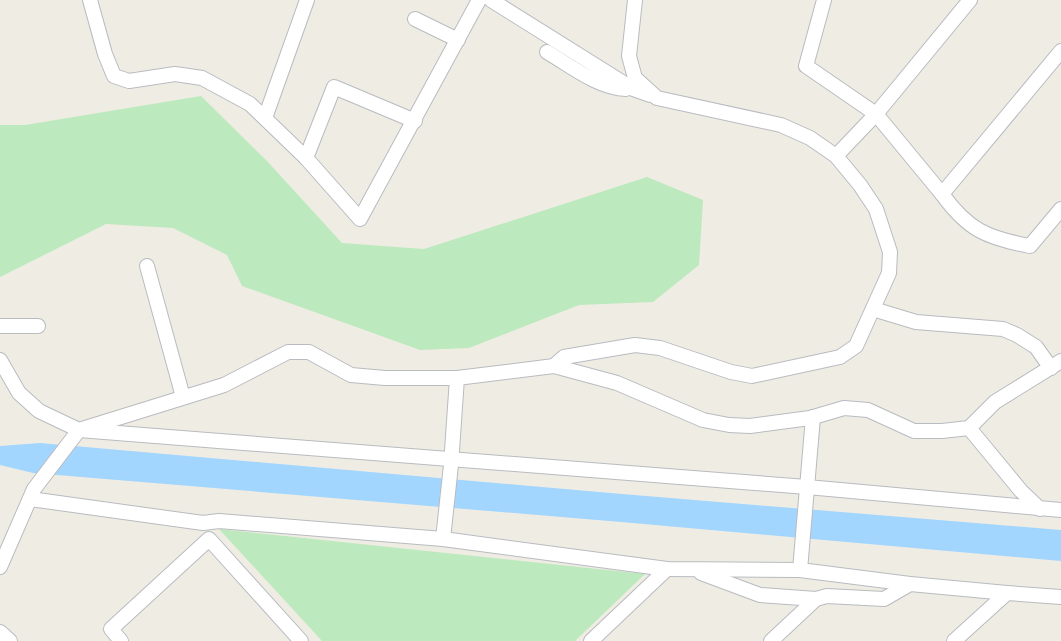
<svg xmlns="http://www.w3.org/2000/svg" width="1061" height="641" font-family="Signika,sans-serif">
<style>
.green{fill:#bde9be}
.water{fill:#a3d6ff}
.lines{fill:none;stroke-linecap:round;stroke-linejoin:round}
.street-casing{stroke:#b8bbc0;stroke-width:16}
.street{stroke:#fff;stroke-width:14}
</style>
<rect width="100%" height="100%" fill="#efede3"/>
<!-- green -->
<g class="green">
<polygon points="201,96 267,161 342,243 424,249 647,177 703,200 699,265 653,302 579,305 469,348 420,350 242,286 227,255 173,228 106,224 0,277 0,125 25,125"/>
<polygon points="219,529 645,574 575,641 322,641"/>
</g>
<!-- water -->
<polygon class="water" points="40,443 622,494 1061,530 1061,561 621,522 33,473 0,465 0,446"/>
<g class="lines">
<defs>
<g id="street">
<polyline points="90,0 105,54 114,76 129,81 175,74 202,78 250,104 306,158 360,219 479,0"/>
<polyline points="491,0 633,89 650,95"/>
<polyline points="824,0 806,66 876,114 942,194 1061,51"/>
<polyline points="415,19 458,40"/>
<path d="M547,52C571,66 598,88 626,89"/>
<polyline points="265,118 307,0"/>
<polyline points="836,156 876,114 970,0"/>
<polyline points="306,158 334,87 415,121"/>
<path d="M942,194C968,230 987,238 1030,246L1061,209"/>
<polyline points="147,266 183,397"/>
<polyline points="873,309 916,322 1003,329 1017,335 1036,347 1051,368"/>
<polyline points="0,326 38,326"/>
<polyline points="0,360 19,393 39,411 79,430 807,487 1061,510"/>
<polyline points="554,366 564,357 635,345 660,348 731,372 752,376 840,357 856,346 889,273 890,252 876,209 860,185 836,156 810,138 781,125 657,98 635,78 629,56 635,0"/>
<polyline points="969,428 1021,491 1040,509"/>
<polyline points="30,499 203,523 219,521 443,539 667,569 800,570 910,584 1007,593"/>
<polyline points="443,539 451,465 457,378"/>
<polyline points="0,567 34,489 79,430 224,385 288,352 309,352 351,375 385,378 457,378 554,366 617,383 703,420 729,425 750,426 810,418 844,408 868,410 914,431 942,431 969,428 995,402 1061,361"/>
<polyline points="800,570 813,417"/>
<polyline points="701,573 760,595 816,599 827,596 884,599 910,584"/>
<polyline points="0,632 10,641"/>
<polyline points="121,641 111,629 209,539 301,641"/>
<polyline points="591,641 667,569"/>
<polyline points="771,641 816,599"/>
<polyline points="954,641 1007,593 1061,597"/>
</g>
</defs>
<!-- street casing -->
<use href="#street" class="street-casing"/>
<!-- street -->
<use href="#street" class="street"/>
</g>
</svg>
